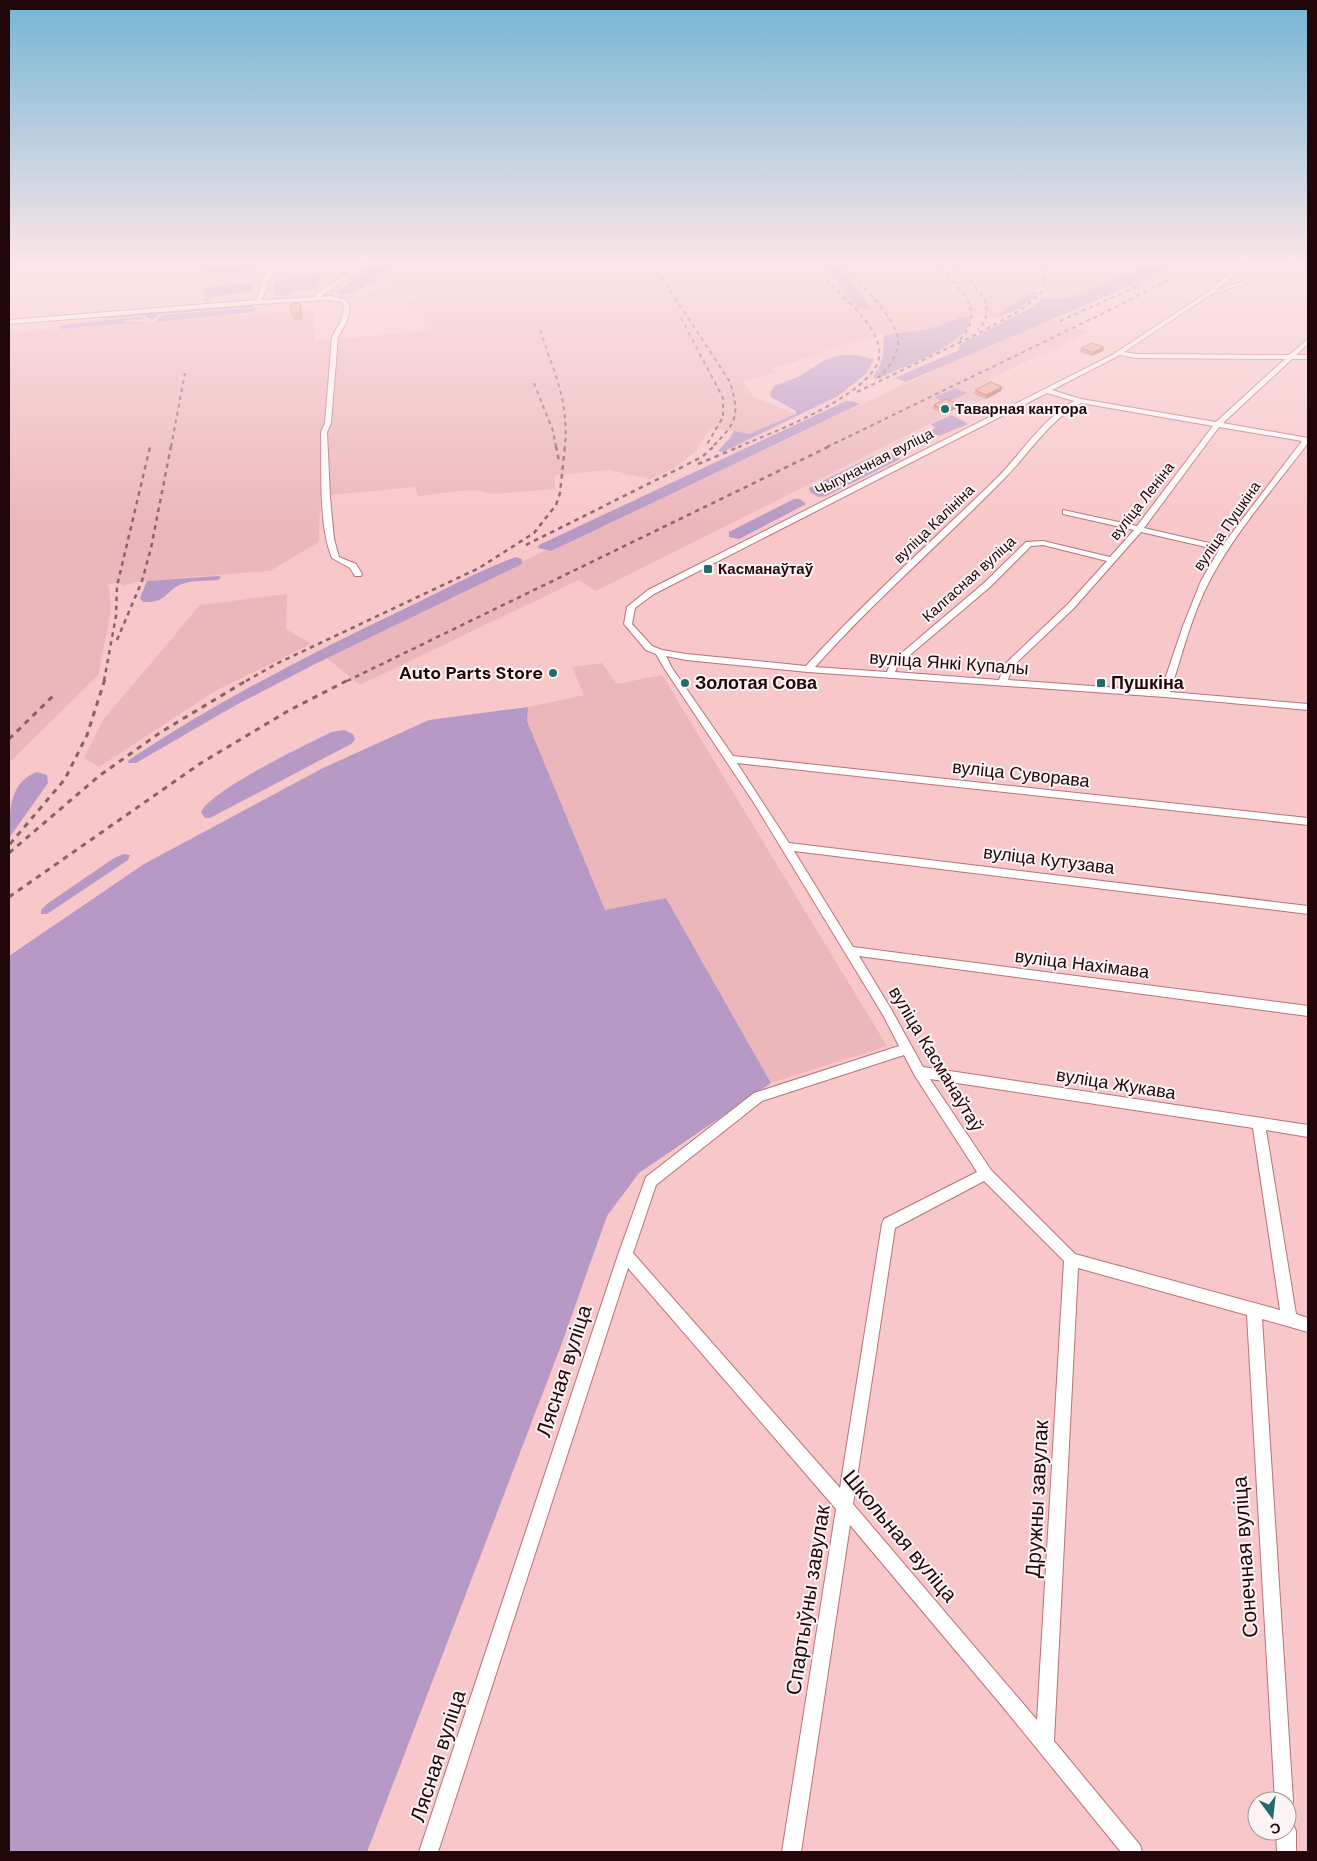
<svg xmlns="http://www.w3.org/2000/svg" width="1317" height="1861" font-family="'DM Sans',sans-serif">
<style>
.built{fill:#ecb7bb}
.green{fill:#b699c5}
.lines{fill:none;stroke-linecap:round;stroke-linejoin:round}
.minor-casing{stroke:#bb7278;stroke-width:2}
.minor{fill:#fff;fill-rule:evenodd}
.rail-far2{stroke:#886366;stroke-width:2;stroke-dasharray:4 4;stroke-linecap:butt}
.rail-far1{stroke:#886366;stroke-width:2.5;stroke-dasharray:4.5 4.5;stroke-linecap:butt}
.rail{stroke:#886366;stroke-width:3;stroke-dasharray:5.5 5.5;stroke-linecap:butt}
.wall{fill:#d09080}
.shaded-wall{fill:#a97568}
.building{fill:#f2a795;stroke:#a97568}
.poi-dot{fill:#216d6c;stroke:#fcf4f4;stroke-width:2}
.labels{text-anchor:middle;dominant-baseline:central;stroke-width:4;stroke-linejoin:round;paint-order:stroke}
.far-poi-label{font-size:15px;font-weight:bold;fill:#21060a;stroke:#fcf4f4;text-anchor:start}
.far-street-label{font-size:15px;fill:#21060a;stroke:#fcf4f4}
.street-label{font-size:18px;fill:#21060a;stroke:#fcf4f4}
.poi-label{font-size:18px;font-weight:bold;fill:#21060a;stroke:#fcf4f4;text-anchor:start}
.near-street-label{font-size:21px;fill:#21060a;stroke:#fcf4f4}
</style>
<rect width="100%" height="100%" fill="#f8c7ca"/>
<!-- built -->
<g class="built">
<polygon points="407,264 1068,264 1093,271 1111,264 1149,264 1070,298 1044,290 1046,284 1042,284 1038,288 993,318 965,316 929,329 875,335 772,369 776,372 743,381 753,397 796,414 749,434 710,428 696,451 674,468 650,479 609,470 555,475 555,489 493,494 475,490 457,491 418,496 415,487 320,496 319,542 270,571 142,581 121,586 121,583 107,584 109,587 111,611 98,675 9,763 9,333 230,315 264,314 263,316 267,316 268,313 314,310 314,341 426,331 434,328 424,325 423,312 417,312 417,307 411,308 411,301 416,300 414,295 375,298 362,295 374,290 376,285 389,285 389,279 424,277 422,266 408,267"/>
<polygon points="1048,318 1088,332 988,380 1006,388 975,403 968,401 949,411 951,413 596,591 579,580 360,685 322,654"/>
<polygon points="287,594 286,629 311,644 215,691 99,767 84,758 103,720 200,605"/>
<polygon points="602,663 617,684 662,675 887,1046 771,1083 666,898 605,910 527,721 528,707 584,695 572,667"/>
</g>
<!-- green -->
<g class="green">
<polygon points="207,264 266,264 258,270 206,277 201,272"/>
<path d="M372,264H399C386,273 350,300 336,294Z"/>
<polygon points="824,264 837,264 872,309 858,309"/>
<polygon points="1149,264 1180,264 906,382 895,378 959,350 959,345 1034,306 1043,298 1070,298"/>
<path d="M318,275L322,278L317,289C310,289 302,289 296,291C287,294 283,299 273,293L275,281Z"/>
<polygon points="248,283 252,286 251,291 209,298 208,301 204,302 204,288"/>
<polygon points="1033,292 1039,293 1017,310 993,318"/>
<polygon points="252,305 254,307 159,314 152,320 144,315 102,319 108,316"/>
<polygon points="255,308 255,312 154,322 162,315"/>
<path d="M965,316L970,317C974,341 905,366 886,375L877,379L873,377C884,363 883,351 884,335L929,329Z"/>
<polygon points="141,317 146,319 126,320 125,322 149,322 60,329 61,325"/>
<polygon points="841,355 855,355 874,359 867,373 838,396 723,452 718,451 730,438 734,431 749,434 796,414 796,411 771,397 770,393 774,386 798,377 825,360"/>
<path d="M955,388L967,393C957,398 945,406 935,397Z"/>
<polygon points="846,401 853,401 860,404 551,551 538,548 539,545"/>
<polygon points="952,415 968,424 939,436 930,432 935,428 931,424"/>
<polygon points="885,454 897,455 900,459 826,496 818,497 810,492 809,488 873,456"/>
<polygon points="794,499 800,499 806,504 739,539 729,537 729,532"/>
<path d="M516,557L522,559V564L518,566L317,663L236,705L136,763H128L129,760C216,702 308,655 402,610C440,592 477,571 516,557Z"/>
<path d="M218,576L221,577L218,580C206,581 193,580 182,584C164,591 168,603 143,602L140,598L147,581Z"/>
<polygon points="528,707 527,721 605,910 666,898 771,1083 639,1173 607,1216 562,1343 367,1852 9,1852 9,956 144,864 323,768 429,720"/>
<path d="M344,730L353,734L355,740L351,744L210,818H205L201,812C211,790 307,744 332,732Z"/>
<path d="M37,772L47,775L48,783L9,838C9,812 9,782 37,772Z"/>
<polygon points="124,854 130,855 128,860 47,914 41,914 41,910 47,904 114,858"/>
</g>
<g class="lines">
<defs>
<g id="minor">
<path d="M269,264H275L262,300L314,297L317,293L361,264H368L320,297L331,296L347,300L350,307L347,321L338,337L331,423L327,432L330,497L334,539L339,557L356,564L362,574L361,576H355L350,568L332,558C318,524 322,469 321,432L325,423L332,337L341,321L344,307L342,302L331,300L258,304L9,324V320L256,300Z"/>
<path d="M1240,264H1247L1215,291L1292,264H1301L1210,295L1124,352L1136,354L1289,355L1308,339V344L1296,355H1308V359H1292L1223,423L1308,438V443C1275,487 1236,531 1210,580C1192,614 1182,655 1170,692L1308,704V710L1165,697L808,672L686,660L666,656L672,668L733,756L1308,818V825L737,763L789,843L1308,906V914L794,851L853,947L1308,1006V1016L859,956L891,1009L923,1067L1308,1125V1137L1266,1130L1296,1314L1308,1318V1332L1262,1319L1293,1801L1291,1808L1287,1809V1801H1275L1247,1315L1078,1268L1054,1741L1140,1845L1142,1852H1121L1003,1707L850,1525L801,1852H782L836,1509L628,1268L438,1852H419L618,1255L646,1177L754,1093L899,1046L883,1015L754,803L664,668L656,654L646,650L624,624L627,607L648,590L1112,355L1205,294ZM1120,355L1136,358L1285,359L1216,422L1081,399L1052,390ZM1047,393L1074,401C1042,419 1022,453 996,479C932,541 866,600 806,666L686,654L662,650L652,646L632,624L635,608L654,594ZM1081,403L1213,426L1137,526L1063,510V514L1134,530L1110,557L1043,541L1026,542L984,583L891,662L887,672L815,667C874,601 941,543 1003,480C1029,454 1048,421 1081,403ZM1219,427L1302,441L1222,546L1144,528ZM1141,532L1219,550L1201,581L1183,626L1161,691L1008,680L1012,667L1074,608ZM1043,545L1107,561L1068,604L1005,664L999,680L895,672L898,665L990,587L1031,546ZM904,1055L915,1076L977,1172L884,1219L882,1224L840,1488L633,1253L656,1185L762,1101ZM930,1079L1253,1128L1280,1310L1075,1254L991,1170ZM984,1181L1064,1261L1037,1720L853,1504L895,1228Z"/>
<polygon points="1287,1822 1293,1824 1296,1831 1296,1852 1277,1852 1276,1831 1287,1831"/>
</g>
</defs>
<!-- minor casing -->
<use href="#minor" class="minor-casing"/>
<!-- minor -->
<use href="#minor" class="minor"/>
<!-- rail-far2 -->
<g class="rail-far2">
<path d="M653,264L730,382C740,415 737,423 712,447"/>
<path d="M843,264C857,281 899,319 898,342C898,356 888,369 878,378"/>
<path d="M935,264C958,287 988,309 960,340"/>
<path d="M952,264C971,283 1002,303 978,330"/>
<polyline points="681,318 723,398 723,417 706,446"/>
<polyline points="1060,321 1138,286"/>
<path d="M540,330C554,372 569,401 565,447"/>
<polyline points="534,383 553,431 556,447"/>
<polyline points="857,392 977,334 1021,310 1041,293 1045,279 1038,264"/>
<polyline points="171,447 185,373"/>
<path d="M738,447C776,431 853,402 875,368C881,359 880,347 876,338C863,309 831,288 811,264"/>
<polyline points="827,447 1114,308 1198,264"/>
</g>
<!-- rail-far1 -->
<g class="rail-far1">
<polyline points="556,446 559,461"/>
<polyline points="698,464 741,446"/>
<polyline points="526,545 702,457 714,446"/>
<polyline points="117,640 142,581 151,548 171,446"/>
<polyline points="104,681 116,616 117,586 150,447"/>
<polyline points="246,681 278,663 479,568 534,533 556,505 560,493 565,446"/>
<polyline points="347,681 830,446"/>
</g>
<!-- rail -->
<g class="rail">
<polyline points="9,739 55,694"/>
<polyline points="10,844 65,779 87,735 105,679"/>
<polyline points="9,853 99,776 161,732 249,679"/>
<polyline points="9,897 201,763 288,711 350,679"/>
</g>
</g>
<!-- wall -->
<g class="wall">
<polygon points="300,303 302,311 302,320 293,321 291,313"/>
<polygon points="1081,348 1103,351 1092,356 1080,352"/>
<polygon points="975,390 1001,391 986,399 974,394"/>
<polygon points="934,405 957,408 945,414 933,409"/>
</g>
<!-- shaded-wall -->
<g class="shaded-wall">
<polygon points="300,303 302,311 302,320 300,313"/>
<polygon points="1104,347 1103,351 1092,356 1093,352"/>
<polygon points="1002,387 1001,391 986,399 986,395"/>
<polygon points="958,404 957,408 945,414 946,410"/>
</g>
<!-- building -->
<g class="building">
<polygon points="300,303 300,313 291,313 291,304"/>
<polygon points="1092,343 1104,347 1093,352 1081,348"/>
<polygon points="991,382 1002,387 986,395 975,390"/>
<polygon points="946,399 958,404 946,410 934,405"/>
</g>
<!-- sky -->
<linearGradient id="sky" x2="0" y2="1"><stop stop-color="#73b6d5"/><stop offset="0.5" stop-color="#fce6e7"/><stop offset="1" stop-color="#fce6e7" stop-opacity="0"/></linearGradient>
<rect width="1317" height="525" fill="url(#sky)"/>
<!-- markers -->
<g class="poi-dot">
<circle cx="945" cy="409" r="5"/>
<rect x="703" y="564" width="10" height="10" rx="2.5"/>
<circle cx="553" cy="673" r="5"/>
<circle cx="685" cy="683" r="5"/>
<rect x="1096" y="678" width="10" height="10" rx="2.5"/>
</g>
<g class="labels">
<!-- far-poi labels -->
<g class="far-poi-label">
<text x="955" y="409">Таварная кантора</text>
<text x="718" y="569">Касманаўтаў</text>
</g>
<!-- far-street labels -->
<g class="far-street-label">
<text transform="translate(874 462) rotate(-27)">Чыгуначная вуліца</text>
<text transform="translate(1142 501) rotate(-52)">вуліца Леніна</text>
<text transform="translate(934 524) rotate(-44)">вуліца Калініна</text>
<text transform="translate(1227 526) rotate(-55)">вуліца Пушкіна</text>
<text transform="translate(969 579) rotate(-42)">Калгасная вуліца</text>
</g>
<!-- street labels -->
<g class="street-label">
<text transform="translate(949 663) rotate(4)">вуліца Янкі Купалы</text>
<text transform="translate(1021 774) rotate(6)">вуліца Суворава</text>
<text transform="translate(1049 860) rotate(7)">вуліца Кутузава</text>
<text transform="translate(1082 964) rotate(7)">вуліца Нахімава</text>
<text transform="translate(936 1059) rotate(59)">вуліца Касманаўтаў</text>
<text transform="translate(1116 1084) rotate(9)">вуліца Жукава</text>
</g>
<!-- poi labels -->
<g class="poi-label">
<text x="543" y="673" text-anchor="end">Auto Parts Store</text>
<text x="695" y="683">Золотая Сова</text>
<text x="1111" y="683">Пушкіна</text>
</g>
<!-- near-street labels -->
<g class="near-street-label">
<text transform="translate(564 1371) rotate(-72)">Лясная вуліца</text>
<text transform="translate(1037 1499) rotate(-87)">Дружны завулак</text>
<text transform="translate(900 1536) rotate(50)">Школьная вуліца</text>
<text transform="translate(1245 1557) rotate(-94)">Сонечная вуліца</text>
<text transform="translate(808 1600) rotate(-81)">Спартыўны завулак</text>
<text transform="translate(438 1756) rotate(-72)">Лясная вуліца</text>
</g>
</g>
<!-- border -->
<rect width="1317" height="1861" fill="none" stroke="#21060a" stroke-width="20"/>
<!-- north arrow -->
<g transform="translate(1272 1816) rotate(165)"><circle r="24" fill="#fcf4f4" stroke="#a49596"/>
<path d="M0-4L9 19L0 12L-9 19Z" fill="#216d6c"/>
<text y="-8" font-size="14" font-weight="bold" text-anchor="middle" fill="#21060a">С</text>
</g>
</svg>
